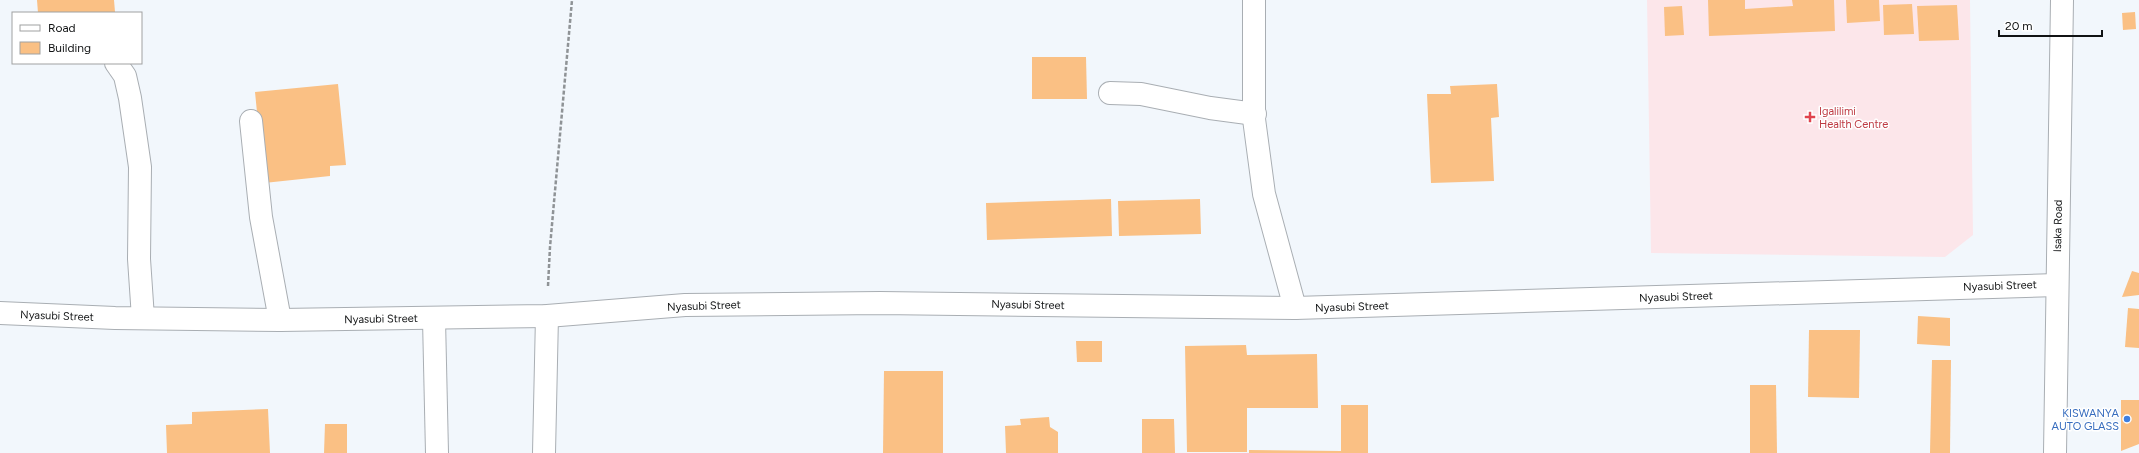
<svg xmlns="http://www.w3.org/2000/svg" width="2139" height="453" font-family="Figtree,sans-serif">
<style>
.medical{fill:#fce6ea}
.building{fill:#fac084}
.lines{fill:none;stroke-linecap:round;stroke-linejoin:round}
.street-casing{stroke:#a9aeb3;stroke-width:24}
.secondary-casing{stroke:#a9aeb3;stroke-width:24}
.path{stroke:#8f9396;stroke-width:2.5;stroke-dasharray:4 2;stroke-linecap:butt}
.street{stroke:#fff;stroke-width:22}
.secondary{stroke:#fff;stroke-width:22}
.health-dot{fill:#e0444e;stroke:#fff;stroke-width:1.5}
.shop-dot{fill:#3f7fe0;stroke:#fff;stroke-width:1.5}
.labels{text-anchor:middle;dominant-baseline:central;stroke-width:3;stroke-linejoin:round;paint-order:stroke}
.health-label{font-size:11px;fill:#be3a42;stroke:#fff;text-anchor:start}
.street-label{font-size:11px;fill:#111314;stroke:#fff}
.shop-label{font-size:11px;fill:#366cbe;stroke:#fff;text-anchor:end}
</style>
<rect width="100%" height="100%" fill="#f2f7fc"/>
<!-- medical -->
<polygon class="medical" points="1647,0 1970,0 1973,235 1945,257 1651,253"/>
<!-- building -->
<g class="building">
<polygon points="37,0 114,0 115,12 38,13"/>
<polygon points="1708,0 1745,0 1745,9 1793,6 1792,0 1834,0 1835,31 1709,36"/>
<polygon points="1846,0 1879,0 1880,21 1847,23"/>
<polygon points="1912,4 1914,34 1884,35 1883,5"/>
<polygon points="1957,5 1959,40 1919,41 1917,6"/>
<polygon points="1682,6 1684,35 1665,36 1664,7"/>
<polygon points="2135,12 2136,29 2123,30 2122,13"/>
<polygon points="1032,57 1086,57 1087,99 1032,99"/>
<polygon points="338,84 346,165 330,166 330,176 264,183 255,92"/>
<polygon points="1497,84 1499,117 1491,118 1494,181 1431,183 1427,94 1451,94 1450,86"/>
<polygon points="1111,199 1112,236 987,240 986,203"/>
<polygon points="1200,199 1201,234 1119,236 1118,201"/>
<polygon points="2132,271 2139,273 2139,295 2122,297"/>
<polygon points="2128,308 2139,309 2139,348 2125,347"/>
<polygon points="1918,316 1950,318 1950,346 1917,344"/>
<polygon points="1809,330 1860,330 1859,398 1808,397"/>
<polygon points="1076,341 1102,341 1102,362 1077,362"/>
<polygon points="1246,345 1247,355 1317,354 1318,408 1247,408 1247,452 1187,452 1185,346"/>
<polygon points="1932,360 1951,360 1950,453 1930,453"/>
<polygon points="884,371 943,371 943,453 883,453"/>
<polygon points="1750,385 1776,385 1777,453 1750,453"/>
<polygon points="2121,400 2139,400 2139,444 2121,451"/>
<polygon points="1341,405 1368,405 1368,453 1249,453 1249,450 1341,451"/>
<polygon points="268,409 270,453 167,453 166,425 192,424 192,412"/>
<polygon points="1049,417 1050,427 1058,432 1058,453 1006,453 1005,426 1021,425 1020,419"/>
<polygon points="1142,419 1174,419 1175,453 1142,453"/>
<polygon points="325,424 347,424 347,453 324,453"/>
</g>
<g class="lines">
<defs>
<g id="street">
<polyline points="1254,0 1254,119 1264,194 1295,308"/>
<polyline points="116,63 125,76 130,98 140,167 139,259 143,318"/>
<polyline points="1110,93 1141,94 1210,108 1255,114"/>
<polyline points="251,121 261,217 280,320"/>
<polyline points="0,313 115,318 280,320 547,316 685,305 880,303 1295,308 2057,285"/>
<polyline points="434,319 437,453"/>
<polyline points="544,453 547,316"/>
</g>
<polyline id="secondary" points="2055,453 2062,0"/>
</defs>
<!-- street casing -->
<use href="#street" class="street-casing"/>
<!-- secondary casing -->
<use href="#secondary" class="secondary-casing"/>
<!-- path -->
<polyline class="path" points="548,286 550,247 572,0"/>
<!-- street -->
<use href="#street" class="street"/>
<!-- secondary -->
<use href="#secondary" class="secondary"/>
</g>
<!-- markers -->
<path class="health-dot" d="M1808 111h4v4h4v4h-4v4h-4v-4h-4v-4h4z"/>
<circle class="shop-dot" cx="2127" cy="419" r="4"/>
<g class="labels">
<!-- health labels -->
<g class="health-label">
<text x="1819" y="111">Igalilimi<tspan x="1819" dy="13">Health Centre</tspan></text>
</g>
<!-- street labels -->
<g class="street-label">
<text transform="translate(2058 226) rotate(-89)">Isaka Road</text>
<text transform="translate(2000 286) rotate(-2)">Nyasubi Street</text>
<text transform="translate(1676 297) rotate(-2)">Nyasubi Street</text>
<text transform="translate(1028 305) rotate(1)">Nyasubi Street</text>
<text transform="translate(704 306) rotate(-2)">Nyasubi Street</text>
<text transform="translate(1352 307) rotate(-2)">Nyasubi Street</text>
<text transform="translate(57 316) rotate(2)">Nyasubi Street</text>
<text transform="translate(381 319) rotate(-1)">Nyasubi Street</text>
</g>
<!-- shop labels -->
<g class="shop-label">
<text x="2119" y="413">KISWANYA<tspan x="2119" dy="13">AUTO GLASS</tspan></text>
</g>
</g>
<!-- legend -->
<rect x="12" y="12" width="130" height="52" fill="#ffffff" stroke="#a0a1a1"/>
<rect x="20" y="25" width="20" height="6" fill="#ffffff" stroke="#a0a1a1"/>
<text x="48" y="32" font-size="12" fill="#111314">Road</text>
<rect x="20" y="42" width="20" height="12" fill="#fac084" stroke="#a0a1a1"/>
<text x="48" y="52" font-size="12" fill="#111314">Building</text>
<!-- scale -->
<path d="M1999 30v6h103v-6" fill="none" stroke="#111314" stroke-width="2"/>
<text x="2005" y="30" font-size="12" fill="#111314" stroke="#ffffff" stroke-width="3" paint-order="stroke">20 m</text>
</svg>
